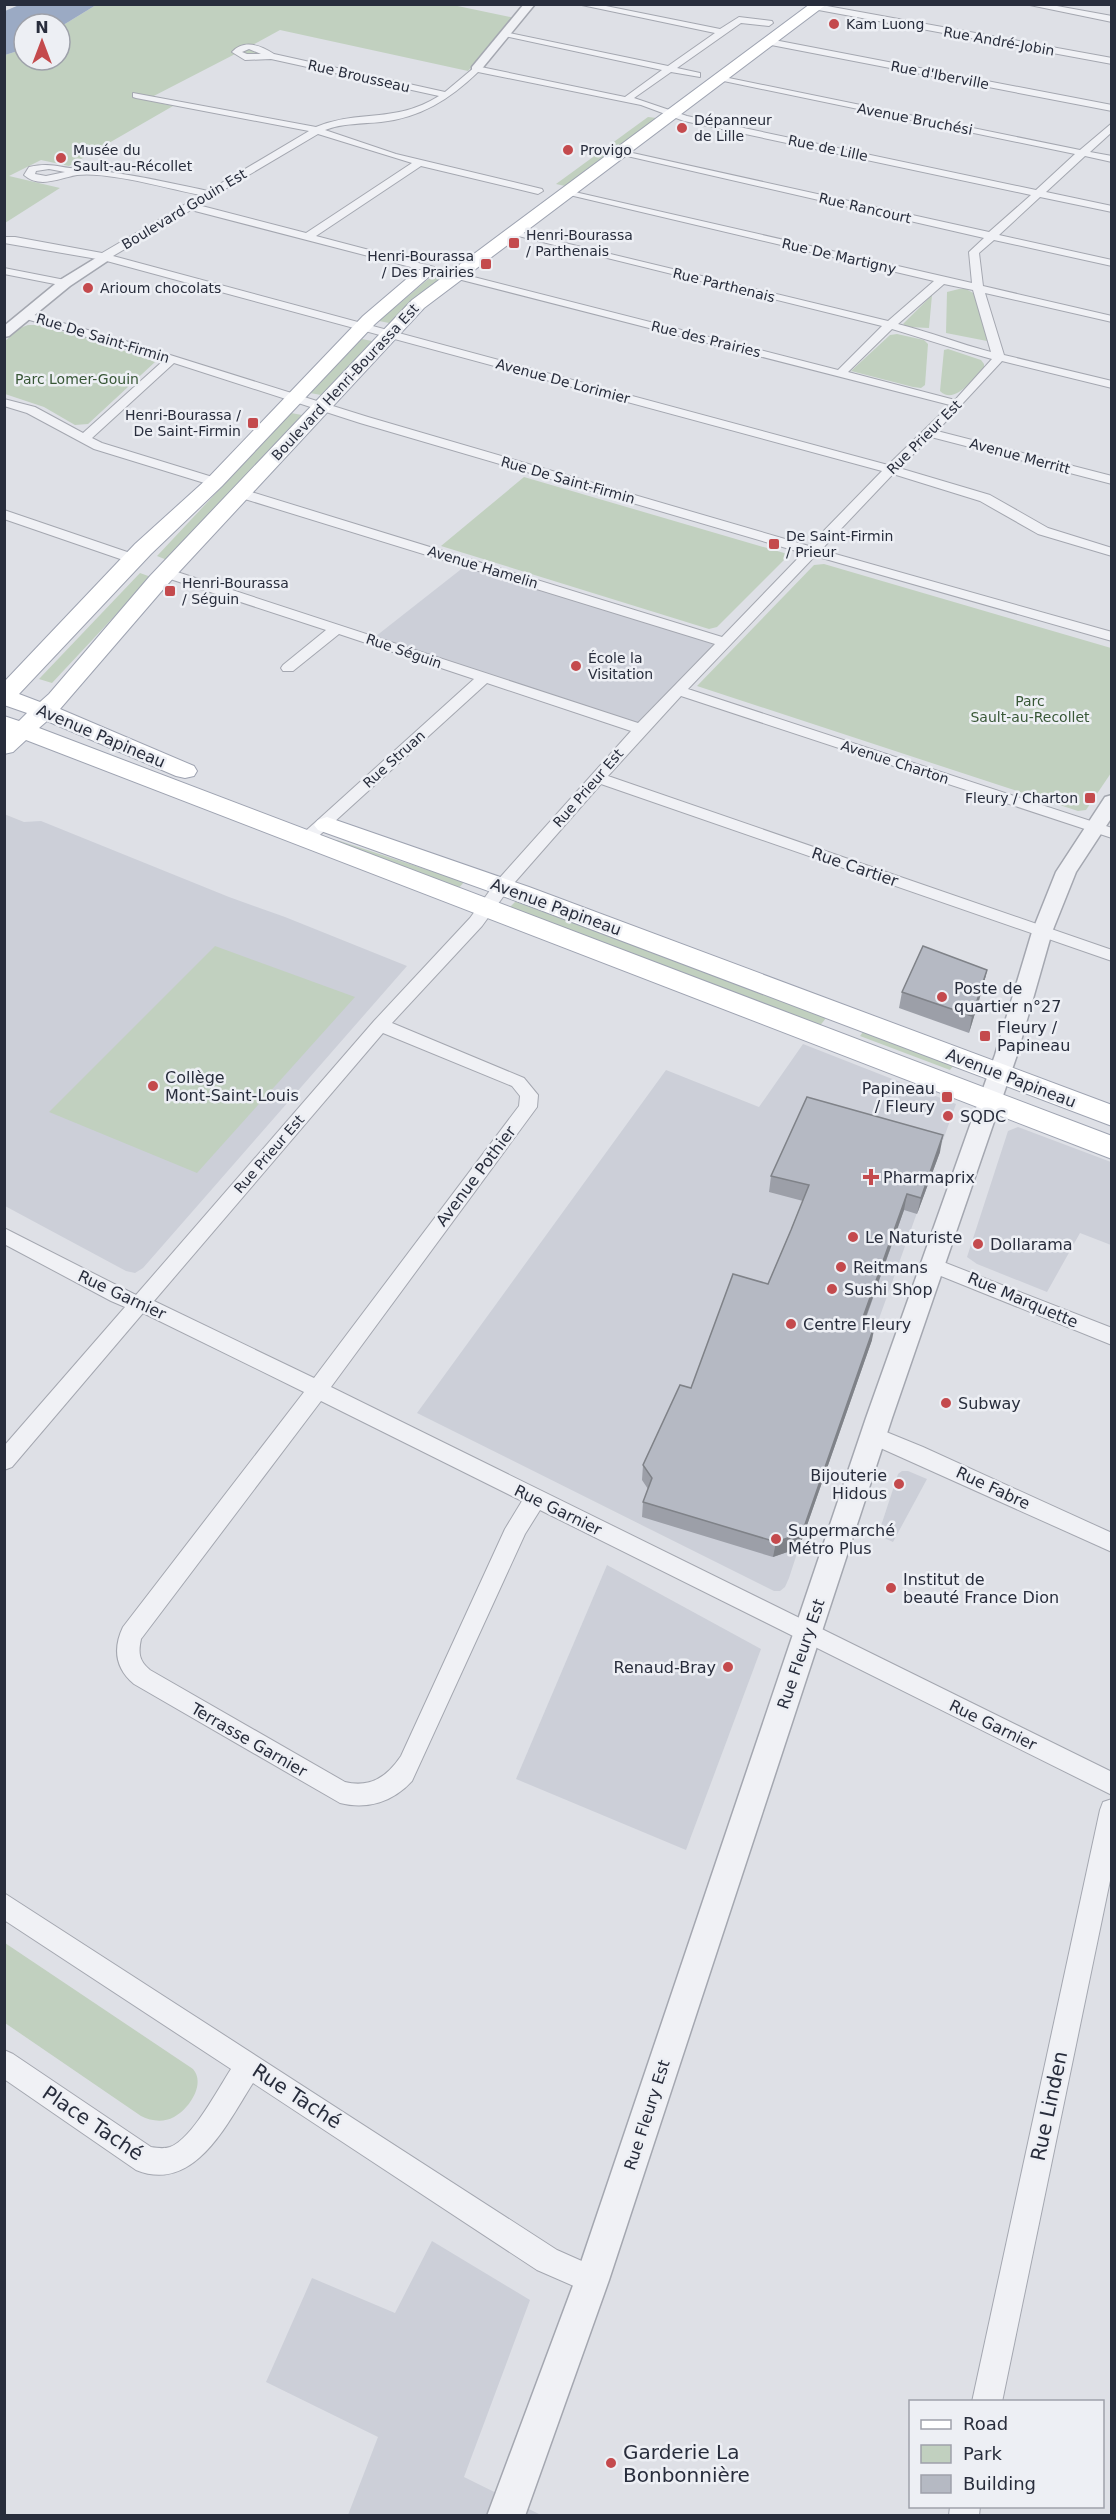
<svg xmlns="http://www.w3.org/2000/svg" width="1116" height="2520" font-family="'DejaVu Sans',sans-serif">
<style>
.built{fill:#cccfd8}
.green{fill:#c1d0bf}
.water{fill:#9baac4}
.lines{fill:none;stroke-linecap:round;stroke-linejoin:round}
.minor-casing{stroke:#a4a7b0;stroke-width:2}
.tertiary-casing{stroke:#a4a7b0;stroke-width:3}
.primary-casing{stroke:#9ea3b1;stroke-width:2}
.motorway-casing{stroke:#868c9c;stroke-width:3}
.minor{fill:#f0f1f5;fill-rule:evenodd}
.tertiary{fill:#f0f1f5;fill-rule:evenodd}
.primary{fill:#fff;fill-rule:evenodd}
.motorway{fill:#fff;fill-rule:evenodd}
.wall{fill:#9c9fa8}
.shaded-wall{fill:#7f8288}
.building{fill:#b5b9c3;stroke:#7f8288;stroke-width:1.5}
.poi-dot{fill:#c44a4d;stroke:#edeff4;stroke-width:2}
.labels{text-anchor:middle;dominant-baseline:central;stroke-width:5;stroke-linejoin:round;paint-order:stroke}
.far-poi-label{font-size:14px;fill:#282d3c;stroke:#edeff4;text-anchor:start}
.far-street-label{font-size:14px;fill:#282d3c;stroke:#edeff4}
.far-park-label{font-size:14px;fill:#385736;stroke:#edeff4}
.street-label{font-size:16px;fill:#282d3c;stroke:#edeff4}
.poi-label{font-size:16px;fill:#282d3c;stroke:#edeff4;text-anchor:start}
.near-street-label{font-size:20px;fill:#282d3c;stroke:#edeff4}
.near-poi-label{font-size:20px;fill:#282d3c;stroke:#edeff4;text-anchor:start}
</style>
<rect width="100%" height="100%" fill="#dee0e6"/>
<!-- built -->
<g class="built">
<polygon points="469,563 725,642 641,729 371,640"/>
<polygon points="4,814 24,822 41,821 229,897 285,917 407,966 143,1268 135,1273 126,1271 5,1206"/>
<polygon points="803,1044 956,1104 819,1486 789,1578 785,1587 780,1591 774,1591 417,1413 666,1070 759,1107"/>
<polygon points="1018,1127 1111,1162 1111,1245 1080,1233 1047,1292 977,1264 967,1257 1008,1131"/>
<polygon points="902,1471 908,1471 927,1479 893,1542 878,1535 898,1474"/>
<polygon points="607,1565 761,1649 686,1850 516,1779"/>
<polygon points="432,2241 530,2300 464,2477 541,2515 348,2515 378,2437 266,2382 312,2278 395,2313"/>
</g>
<!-- green -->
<g class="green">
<polygon points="448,4 515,18 468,71 280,30 247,48 254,49 263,54 245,55 239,52 146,100 173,106 69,166 41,160 9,176 60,188 5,223 5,55 24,49 24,60 60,60 60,27 96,5"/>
<polygon points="648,117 657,118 565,186 556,184"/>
<polygon points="433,275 442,277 389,323 379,321"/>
<polygon points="959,289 966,289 977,295 987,341 946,333 947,292"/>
<polygon points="932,295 929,328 908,327 903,324"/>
<polygon points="28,325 38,325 104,343 155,362 88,424 75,425 44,407 5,394 5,341 20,328"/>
<polygon points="897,334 924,340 928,344 925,385 921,388 913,387 851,371 890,335"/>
<polygon points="362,339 372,341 321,395 310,393"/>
<path d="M948,349L981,360L984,364V367C974,377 955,406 940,391L944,350Z"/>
<polygon points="291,413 302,415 167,560 157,556"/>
<polygon points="524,477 784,553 788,556 717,627 709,629 441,546"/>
<polygon points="824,564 1111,648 1111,773 1086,810 1078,811 697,686 814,565"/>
<polygon points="140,573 151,577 52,683 39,679"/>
<polygon points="337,840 464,882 458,889 335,842"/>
<polygon points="516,901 826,1018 819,1027 509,908"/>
<polygon points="215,946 355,997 197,1173 49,1112"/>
<polygon points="863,1032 953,1066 950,1070 860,1036"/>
<path d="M5,1943L193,2069C206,2084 189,2109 174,2117C163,2123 151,2121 141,2116L5,2023Z"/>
</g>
<!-- water -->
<polygon class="water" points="19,5 19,4 96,5 60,27 60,24 24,24 24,49 5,55 5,11"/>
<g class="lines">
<defs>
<g id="minor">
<path d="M577,4H596L720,29L739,17L772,21L773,23L769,26L741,23L677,68L700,73V77L671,72L634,98L687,116L1036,190L1075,154L714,79L719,76L1080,150L1112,123V132L1090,152L1112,156V162L1085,156L1046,192L1112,206V212L1040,197L999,235L1112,260V266L994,240L979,253L983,286L1112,316V322L985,293L1004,355L1112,381V388L1002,361L937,431L1112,476V484L931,437L899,468L990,495L1048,528L1112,548V556L1038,534L980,501L893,474L821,550L1112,632V641L815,556L688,689L1112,828V838L681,696L608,776L1112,950V961L601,784L508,890L482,926L392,1023L524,1078L538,1095L537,1107L331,1387L1112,1772V1795L540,1510L525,1534L412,1781C393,1802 367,1810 340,1803L134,1684C115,1668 113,1648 123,1627L304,1392L143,1313L12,1467L4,1470V1446L125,1307L111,1301L4,1244V1228L136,1295L374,1021L470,918L496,882L631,731L487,683L311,843H299L297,840L299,837L474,679L339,634L293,671H283L281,668L283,665L326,630L161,576L159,573L161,570H171L638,723L715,644L235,496L234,493L240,489L245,490L722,637L803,553L360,423L174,363L92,438L102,443L219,479L221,482L219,485H211L94,449L27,413L4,406V399L35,407L83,433L164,360L23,318V314H31L116,338L368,417L809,546L882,471L103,260L4,243V237H15L102,253L201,195C169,189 107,171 77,175C59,178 40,189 24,175L29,167C52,162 59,168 80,169C123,172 166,182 208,191L309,131L136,98L133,97V93L316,127C359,109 394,124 439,96L271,59L245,60L232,52C244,39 260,45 274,54L445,92L476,66L625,97L662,70L500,35L504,32L668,66L715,33ZM249,49L261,54H247L242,52ZM478,72L641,105L684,121L1031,195L989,232L619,150L614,153L984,238L969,252L972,283L566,190L561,193L934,281L888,321L511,230L506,233L882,326L838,370L454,272L449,275L450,277L950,405L888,465L113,256L191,210L426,271H434V267L316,236L421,166L538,194L543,191L542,189L396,154L325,130C343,123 362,124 381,122C420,118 450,99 478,72ZM318,134L412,163L306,233L198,205ZM49,169L65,172L46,176L35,174L36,171ZM944,284L973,290L991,352C960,344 930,332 898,324ZM892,329C926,339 958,350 992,359L955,400L848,372ZM383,1033L512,1086L520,1096L519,1106L314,1378L154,1301ZM321,1401L522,1501L505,1529L401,1756C387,1777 370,1788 345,1782L150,1670C139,1661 138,1653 141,1639Z"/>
<polygon points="816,4 1112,58 1112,64 813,9 812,7"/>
<polygon points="1025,4 1046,4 1112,16 1112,22"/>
<polygon points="769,39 1112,105 1112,111 766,44 766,40"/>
<polygon points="4,268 65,280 70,283 65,286 4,274"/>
<polygon points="4,510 139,556 141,559 139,562 129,562 4,519"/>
<polygon points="933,1258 1112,1328 1112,1345 926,1270 923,1265 926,1260"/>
<polygon points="874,1427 923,1447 1112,1533 1112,1552 867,1442 863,1436 867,1430"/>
<polygon points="1112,1799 1112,1871 1002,2402 972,2402 1100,1810 1103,1802"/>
<path d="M4,1893L557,2250L602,2270L606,2280L602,2290L592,2294L537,2270L253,2083C227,2123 195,2194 136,2170L4,2079V2050L13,2054L151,2147C157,2148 164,2149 170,2147C192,2139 218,2089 231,2069L4,1920Z"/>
<polygon points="950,2506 980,2506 979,2516 949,2516"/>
</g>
<g id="tertiary">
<polygon points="524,4 535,4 480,71 472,71 472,67"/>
<polygon points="104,253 111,257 109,260 70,286 9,336 4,337 4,326 60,280"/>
<polygon points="1112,795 1112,817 1076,872 1052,932 1017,1055 892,1418 609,2280 525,2516 487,2516 575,2280 866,1418 995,1055 1032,932 1056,872 1105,797"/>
</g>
<g id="primary">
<polygon points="810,4 827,4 424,308 166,586 60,709 194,766 197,771 194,776 185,778 176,776 47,721 39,728 1112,1136 1112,1159 26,740 13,752 4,754 4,716 19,721 27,713 4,705 4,682 135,544 208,478 363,316 417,270 429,270 432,274 375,324 222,486 151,554 19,694 40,702 49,694 150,576 412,300"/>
<polygon points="327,817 529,887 1112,1105 1112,1126 511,899 318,830 314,825 318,820"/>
</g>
<polygon id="motorway" points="4,690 14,692 17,697 14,702 4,704"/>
</defs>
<!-- minor casing -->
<use href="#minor" class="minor-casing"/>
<!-- tertiary casing -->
<use href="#tertiary" class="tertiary-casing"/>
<!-- primary casing -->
<use href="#primary" class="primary-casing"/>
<!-- motorway casing -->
<use href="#motorway" class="motorway-casing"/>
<!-- minor -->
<use href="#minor" class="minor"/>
<!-- tertiary -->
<use href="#tertiary" class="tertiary"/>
<!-- primary -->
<use href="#primary" class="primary"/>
<!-- motorway -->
<use href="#motorway" class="motorway"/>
</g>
<!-- wall -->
<g class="wall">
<polygon points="987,970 983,987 969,1033 899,1008 902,992"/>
<polygon points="940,1152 917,1214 904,1210 865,1321 872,1340 799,1548 773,1557 642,1517 643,1502 648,1489 642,1480 643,1465 691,1388 768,1284 803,1201 769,1192 771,1176"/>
</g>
<!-- shaded-wall -->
<g class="shaded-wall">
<polygon points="987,970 983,987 969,1033 972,1016"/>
<polygon points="943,1135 940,1152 917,1214 921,1198"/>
<polygon points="907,1194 904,1210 859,1336 862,1320"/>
<polygon points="875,1324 872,1340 799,1548 773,1557 776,1542"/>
</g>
<!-- building -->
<g class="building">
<polygon points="923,946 987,970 972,1016 902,992"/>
<polygon points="807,1097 943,1135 921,1198 907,1194 862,1320 875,1324 802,1533 776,1542 643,1502 652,1478 643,1465 680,1385 691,1388 733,1274 768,1284 791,1230 809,1185 771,1176"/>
</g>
<!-- markers -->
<g class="poi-dot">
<circle cx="834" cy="24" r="6"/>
<circle cx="682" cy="128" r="6"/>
<circle cx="568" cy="150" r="6"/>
<circle cx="61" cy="158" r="6"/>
<rect x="508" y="237" width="12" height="12" rx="3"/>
<rect x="480" y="258" width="12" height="12" rx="3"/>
<circle cx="88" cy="288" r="6"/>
<rect x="247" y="417" width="12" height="12" rx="3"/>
<rect x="768" y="538" width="12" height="12" rx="3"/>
<rect x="164" y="585" width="12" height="12" rx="3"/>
<circle cx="576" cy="666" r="6"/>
<rect x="1084" y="792" width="12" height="12" rx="3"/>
<circle cx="942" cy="997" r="6"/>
<rect x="979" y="1030" width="12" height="12" rx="3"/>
<circle cx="153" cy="1086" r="6"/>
<rect x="941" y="1091" width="12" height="12" rx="3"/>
<circle cx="948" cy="1116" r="6"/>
<path d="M868 1168h6v6h6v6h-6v6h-6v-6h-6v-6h6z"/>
<circle cx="853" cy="1237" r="6"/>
<circle cx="978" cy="1244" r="6"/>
<circle cx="841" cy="1267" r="6"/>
<circle cx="832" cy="1289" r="6"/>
<circle cx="791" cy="1324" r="6"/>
<circle cx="946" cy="1403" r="6"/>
<circle cx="899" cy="1484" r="6"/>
<circle cx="776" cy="1539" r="6"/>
<circle cx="891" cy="1588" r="6"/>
<circle cx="728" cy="1667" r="6"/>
<circle cx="611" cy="2463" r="6"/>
</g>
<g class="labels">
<!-- far-poi labels -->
<g class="far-poi-label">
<text x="846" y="24">Kam Luong</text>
<text x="694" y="120">Dépanneur<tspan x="694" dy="16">de Lille</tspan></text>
<text x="73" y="150">Musée du<tspan x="73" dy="16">Sault-au-Récollet</tspan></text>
<text x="580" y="150">Provigo</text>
<text x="526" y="235">Henri-Bourassa<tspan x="526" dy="16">/ Parthenais</tspan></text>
<text x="474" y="256" text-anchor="end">Henri-Bourassa<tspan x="474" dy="16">/ Des Prairies</tspan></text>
<text x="100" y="288">Arioum chocolats</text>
<text x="241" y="415" text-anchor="end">Henri-Bourassa /<tspan x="241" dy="16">De Saint-Firmin</tspan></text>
<text x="786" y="536">De Saint-Firmin<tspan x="786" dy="16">/ Prieur</tspan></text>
<text x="182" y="583">Henri-Bourassa<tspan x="182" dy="16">/ Séguin</tspan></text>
<text x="588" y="658">École la<tspan x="588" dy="16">Visitation</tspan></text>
<text x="1078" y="798" text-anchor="end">Fleury / Charton</text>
</g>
<!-- far-street labels -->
<g class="far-street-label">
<text transform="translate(999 41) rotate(10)">Rue André-Jobin</text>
<text transform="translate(940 75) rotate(11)">Rue d'Iberville</text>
<text transform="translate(359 76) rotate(13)">Rue Brousseau</text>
<text transform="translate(915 119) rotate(11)">Avenue Bruchési</text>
<text transform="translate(828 148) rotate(12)">Rue de Lille</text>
<text transform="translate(865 208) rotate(13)">Rue Rancourt</text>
<text transform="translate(184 209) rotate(-31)">Boulevard Gouin Est</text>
<text transform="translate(839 256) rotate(13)">Rue De Martigny</text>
<text transform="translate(724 285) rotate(14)">Rue Parthenais</text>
<text transform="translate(103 338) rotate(17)">Rue De Saint-Firmin</text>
<text transform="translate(706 339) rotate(14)">Rue des Prairies</text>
<text transform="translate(563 381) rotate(15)">Avenue De Lorimier</text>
<text transform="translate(345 382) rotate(-47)">Boulevard Henri-Bourassa Est</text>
<text transform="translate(924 437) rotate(-45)">Rue Prieur Est</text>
<text transform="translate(1020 456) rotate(15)">Avenue Merritt</text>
<text transform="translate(568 480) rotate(16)">Rue De Saint-Firmin</text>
<text transform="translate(483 567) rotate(17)">Avenue Hamelin</text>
<text transform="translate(404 651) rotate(19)">Rue Séguin</text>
<text transform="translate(394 759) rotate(-42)">Rue Struan</text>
<text transform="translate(895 762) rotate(18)">Avenue Charton</text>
<text transform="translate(588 788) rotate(-49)">Rue Prieur Est</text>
<text transform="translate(269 1154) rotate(-49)">Rue Prieur Est</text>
</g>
<!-- far-park labels -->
<g class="far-park-label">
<text x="77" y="379">Parc Lomer-Gouin</text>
<text x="1030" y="701">Parc<tspan x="1030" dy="16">Sault-au-Recollet</tspan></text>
</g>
<!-- street labels -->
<g class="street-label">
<text transform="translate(101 736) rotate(23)">Avenue Papineau</text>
<text transform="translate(855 867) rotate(19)">Rue Cartier</text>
<text transform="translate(556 907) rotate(20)">Avenue Papineau</text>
<text transform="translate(1011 1078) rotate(21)">Avenue Papineau</text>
<text transform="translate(476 1176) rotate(-53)">Avenue Pothier</text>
<text transform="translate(122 1295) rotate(25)">Rue Garnier</text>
<text transform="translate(1023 1300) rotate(23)">Rue Marquette</text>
<text transform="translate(993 1488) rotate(25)">Rue Fabre</text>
<text transform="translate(558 1510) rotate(26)">Rue Garnier</text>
<text transform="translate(801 1654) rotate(-71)">Rue Fleury Est</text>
<text transform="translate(993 1725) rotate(26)">Rue Garnier</text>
<text transform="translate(249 1740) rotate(30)">Terrasse Garnier</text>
<text transform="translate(647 2115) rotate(-72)">Rue Fleury Est</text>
</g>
<!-- poi labels -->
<g class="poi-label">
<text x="954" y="988">Poste de<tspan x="954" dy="18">quartier n°27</tspan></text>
<text x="997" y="1027">Fleury /<tspan x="997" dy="18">Papineau</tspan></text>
<text x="165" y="1077">Collège<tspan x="165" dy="18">Mont-Saint-Louis</tspan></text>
<text x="935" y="1088" text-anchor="end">Papineau<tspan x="935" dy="18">/ Fleury</tspan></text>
<text x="960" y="1116">SQDC</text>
<text x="883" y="1177">Pharmaprix</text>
<text x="865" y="1237">Le Naturiste</text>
<text x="990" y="1244">Dollarama</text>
<text x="853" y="1267">Reitmans</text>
<text x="844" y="1289">Sushi Shop</text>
<text x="803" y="1324">Centre Fleury</text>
<text x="958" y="1403">Subway</text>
<text x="887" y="1475" text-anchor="end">Bijouterie<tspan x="887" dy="18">Hidous</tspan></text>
<text x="788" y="1530">Supermarché<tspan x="788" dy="18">Métro Plus</tspan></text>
<text x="903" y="1579">Institut de<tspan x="903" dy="18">beauté France Dion</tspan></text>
<text x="716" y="1667" text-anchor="end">Renaud-Bray</text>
</g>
<!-- near-street labels -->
<g class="near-street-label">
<text transform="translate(297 2096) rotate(33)">Rue Taché</text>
<text transform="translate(1049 2106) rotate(-78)">Rue Linden</text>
<text transform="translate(93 2123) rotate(34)">Place Taché</text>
</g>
<!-- near-poi labels -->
<g class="near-poi-label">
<text x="623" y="2452">Garderie La<tspan x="623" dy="23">Bonbonnière</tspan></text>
</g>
</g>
<!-- border -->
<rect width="1116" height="2520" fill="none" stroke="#282d3c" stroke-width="12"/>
<!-- legend -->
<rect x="909" y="2400" width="195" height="108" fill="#edeff4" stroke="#9ea1aa" stroke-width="1.5"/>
<rect x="921" y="2420" width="30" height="9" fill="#ffffff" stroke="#9ea1aa" stroke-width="1.5"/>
<text x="963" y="2430" font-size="18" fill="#282d3c">Road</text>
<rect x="921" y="2445" width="30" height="18" fill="#c1d0bf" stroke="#9ea1aa" stroke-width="1.5"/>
<text x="963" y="2460" font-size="18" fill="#282d3c">Park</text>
<rect x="921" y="2475" width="30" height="18" fill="#b5b9c3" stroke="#9ea1aa" stroke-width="1.5"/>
<text x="963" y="2490" font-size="18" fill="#282d3c">Building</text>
<!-- north arrow -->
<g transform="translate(42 42)"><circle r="28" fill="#edeff4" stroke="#9ea1aa" stroke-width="1.5"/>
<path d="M0-4.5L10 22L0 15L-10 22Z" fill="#c44a4d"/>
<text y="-9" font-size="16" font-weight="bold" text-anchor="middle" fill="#282d3c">N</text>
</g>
</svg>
